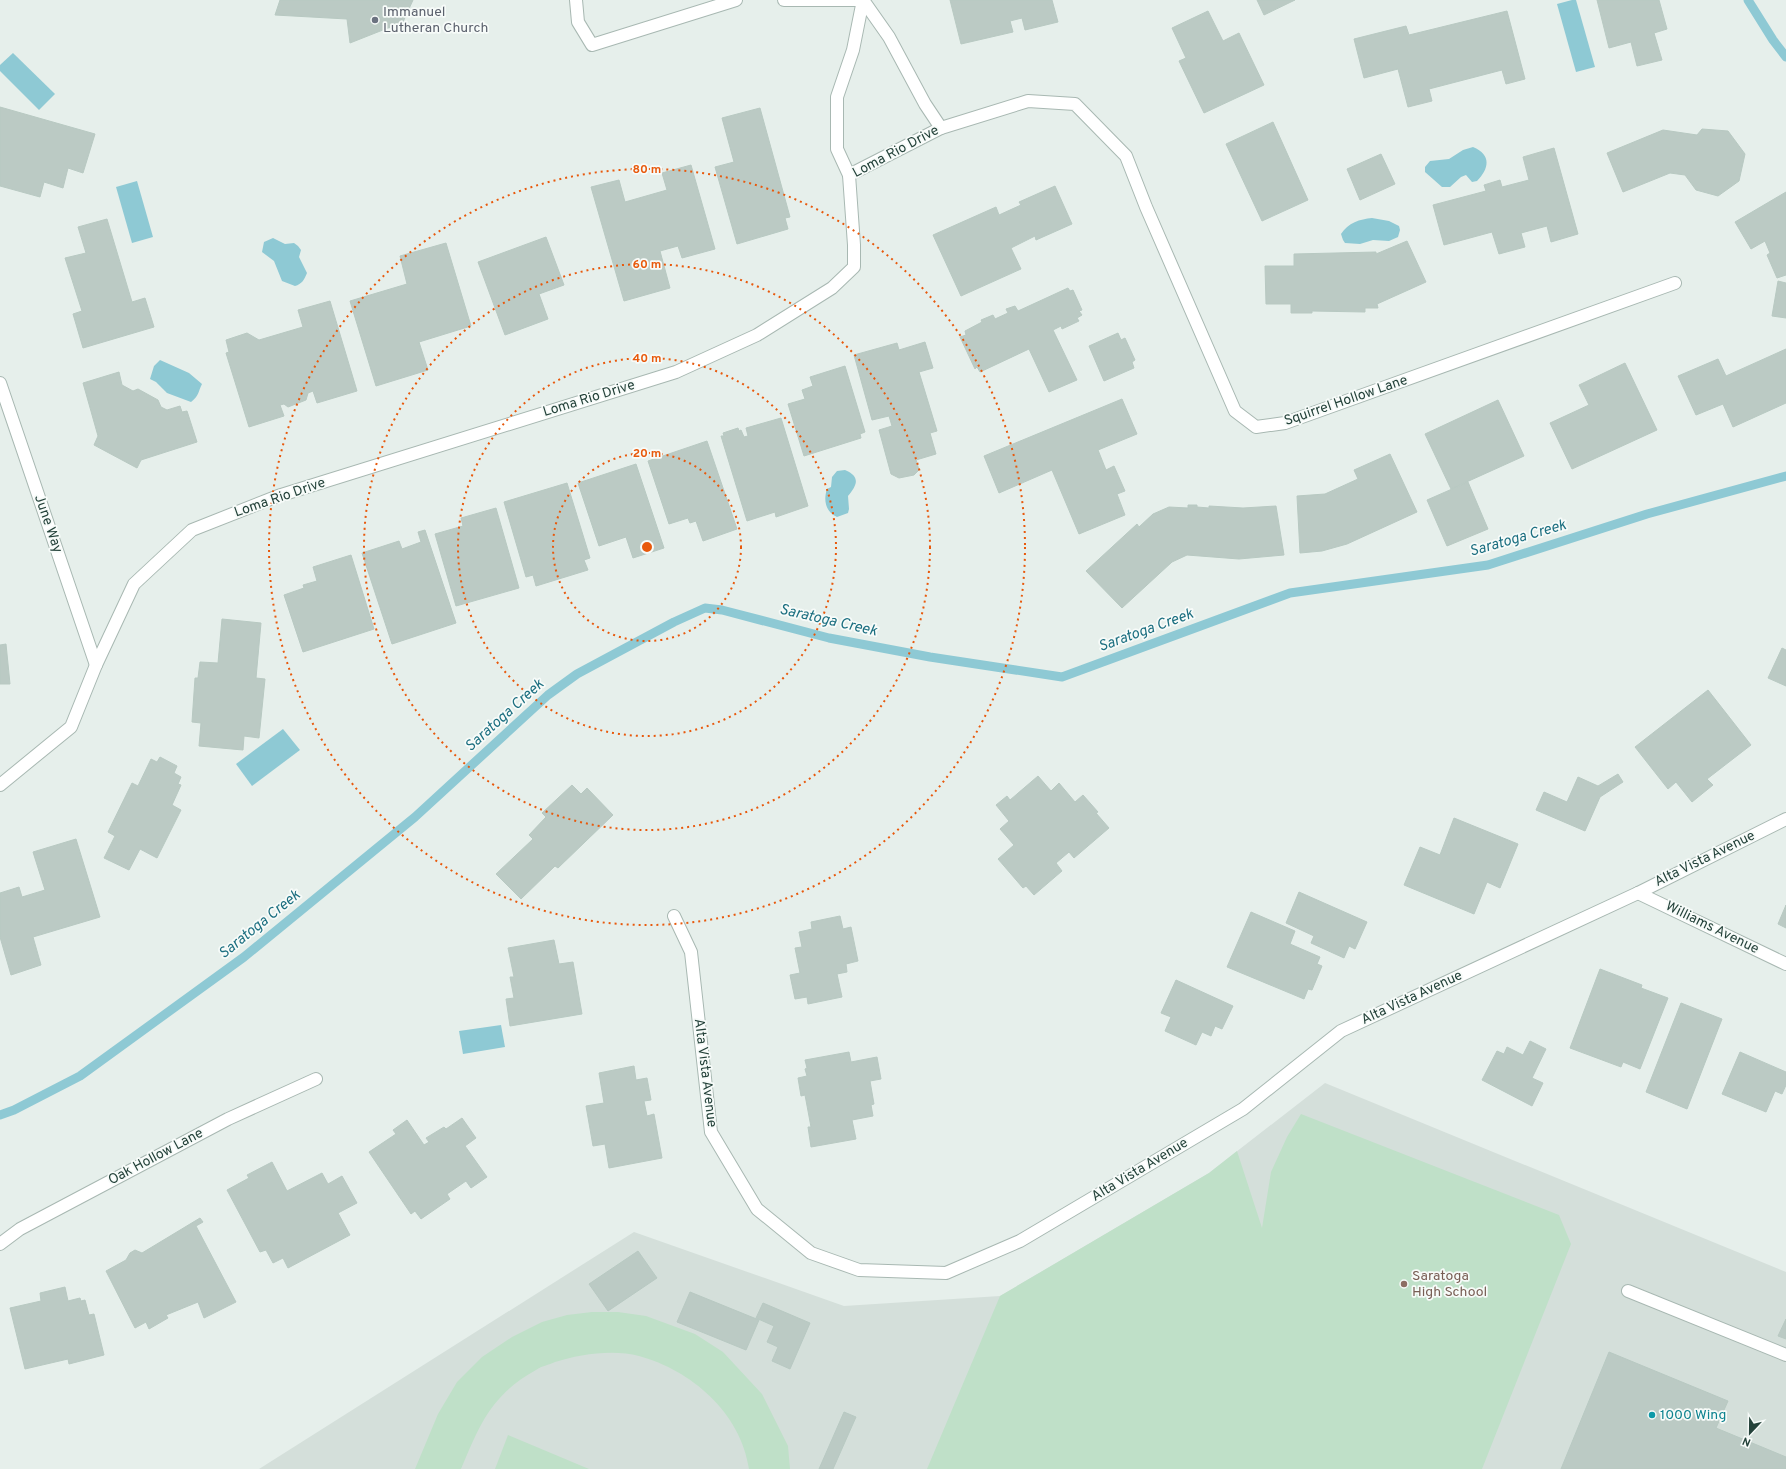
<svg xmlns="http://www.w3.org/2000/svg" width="1786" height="1469" font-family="Overpass,sans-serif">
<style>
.built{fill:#d4dfda}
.green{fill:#bfe0c8}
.water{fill:#8ec9d4}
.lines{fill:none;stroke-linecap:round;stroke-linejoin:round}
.stream{stroke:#8ec9d4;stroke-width:9}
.building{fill:#bbcac4;stroke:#b8c9c2}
.lane-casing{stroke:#a8b8b2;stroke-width:14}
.street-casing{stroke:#a8b8b2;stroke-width:14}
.lane{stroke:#fff;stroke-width:12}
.street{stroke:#fff;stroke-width:12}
.ring{fill:none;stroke:#e8590c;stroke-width:2;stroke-dasharray:2 4}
.worship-dot{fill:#6b7280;stroke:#f7fbf9;stroke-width:1.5}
.education-dot{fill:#8d6e63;stroke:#f7fbf9;stroke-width:1.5}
.culture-dot{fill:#0f9aa8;stroke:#f7fbf9;stroke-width:1.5}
.labels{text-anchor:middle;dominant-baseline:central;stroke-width:3.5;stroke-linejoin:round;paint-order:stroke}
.worship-label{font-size:14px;fill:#5b616d;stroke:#f7fbf9;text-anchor:start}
.street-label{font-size:14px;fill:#24423a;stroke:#f7fbf9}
.education-label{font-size:14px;fill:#785e54;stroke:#f7fbf9;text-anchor:start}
.culture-label{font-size:14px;fill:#0d838f;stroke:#f7fbf9;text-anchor:start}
.water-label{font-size:15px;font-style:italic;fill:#1c6f80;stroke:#f7fbf9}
.centre{fill:#e8590c;stroke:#f7fbf9;stroke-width:2}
.ring-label{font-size:12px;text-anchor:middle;font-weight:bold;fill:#e8590c;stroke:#f7fbf9;stroke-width:3.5;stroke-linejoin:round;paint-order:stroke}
</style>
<rect width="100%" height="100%" fill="#e6efeb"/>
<!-- built -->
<polygon class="built" points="1325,1083 1786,1272 1786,1469 259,1469 634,1232 844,1306 1000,1296 1209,1173"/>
<!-- green -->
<g class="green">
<polygon points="1301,1114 1559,1215 1571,1244 1482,1469 927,1469 1000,1296 1209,1173 1237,1151 1262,1228 1271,1172 1287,1137"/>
<path d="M592,1312H618L646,1316L695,1334L723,1352L762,1394L788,1446L790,1469H749C741,1413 691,1370 639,1356C614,1349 579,1354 555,1362C549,1365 541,1366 536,1370C491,1395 480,1424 461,1469H415L438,1414L457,1382L482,1357L512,1337L542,1322L567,1315Z"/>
<polygon points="508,1435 589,1469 495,1469"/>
</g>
<!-- water -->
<g class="water">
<polygon points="1572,0 1576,0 1595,67 1576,72 1557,4"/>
<polygon points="13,53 55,94 39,110 0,71 0,65"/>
<path d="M1473,147C1492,155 1489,169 1477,181L1472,182L1466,175L1461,177L1450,187H1442L1425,172V167L1430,161L1449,159L1463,150Z"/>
<polygon points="137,181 153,237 132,243 116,187"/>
<path d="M1372,218L1389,221L1399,226L1400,230L1398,237L1389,241L1373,240L1360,244L1345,243L1343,240L1341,234C1348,223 1360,219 1372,218Z"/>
<path d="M273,238L285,244L294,243L298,246L301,250L299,257L307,273C304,280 302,284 295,286L282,281L274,261L262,252L264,242Z"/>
<path d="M160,360L189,373L202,384C198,392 199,396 191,402L167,393L156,382L150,379L154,366Z"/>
<path d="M845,470C861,477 857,485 848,496L849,509L848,513L837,517C826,512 823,501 827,489L831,487L832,477L837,471Z"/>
<polygon points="283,729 300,750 252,786 236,764"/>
<polygon points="501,1025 505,1047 463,1054 459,1031"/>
</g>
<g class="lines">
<!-- stream -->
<g class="stream">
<polyline points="1748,0 1773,40 1786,57"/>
<polyline points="0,1115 14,1110 80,1076 244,957 415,817 548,695 577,674 674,622 705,608 722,610 829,638 930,657 1062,677 1290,593 1488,565 1647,514 1786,476"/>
</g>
</g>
<!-- building -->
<g class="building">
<polygon points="280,0 413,0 403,22 350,43 347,19 275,15"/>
<polygon points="950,0 1052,0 1058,22 1025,30 1022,18 1010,21 1013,32 961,44"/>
<polygon points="1257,0 1295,0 1264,15"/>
<polygon points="1597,0 1659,0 1667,29 1654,33 1662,60 1637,66 1631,42 1609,48"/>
<polygon points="1208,11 1223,41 1239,33 1264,85 1204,113 1179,61 1186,58 1172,28"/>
<polygon points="1507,11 1525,79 1506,84 1502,70 1429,89 1432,101 1408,107 1398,69 1364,78 1354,39 1406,26 1409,35"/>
<polygon points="0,107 95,134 83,173 68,168 63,188 44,182 40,197 0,186"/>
<polygon points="760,108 790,217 785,218 788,229 737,244 715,167 734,162 722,118"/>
<polygon points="1273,122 1308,200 1262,221 1226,144"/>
<polygon points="1702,129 1728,131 1745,154 1739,181 1718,196 1696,190 1685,175 1670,173 1623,192 1607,153 1663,130 1697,135"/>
<polygon points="1554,148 1578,234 1551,242 1547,226 1521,233 1525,247 1499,254 1492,232 1444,245 1433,205 1486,191 1484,185 1500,180 1502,187 1529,180 1523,157"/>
<polygon points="1381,154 1395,184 1360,200 1347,169"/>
<polygon points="691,165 715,249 682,258 678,246 660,251 670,288 624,301 591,187 619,180 625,202 667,190 662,173"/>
<polygon points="1055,186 1072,224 1036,240 1035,236 1011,248 1021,269 961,296 933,235 996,207 999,215 1021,205 1019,202"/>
<polygon points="1786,192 1786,275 1777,278 1767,255 1770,253 1765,241 1751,249 1735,222"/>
<polygon points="107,219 132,302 145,298 154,327 83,348 73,314 82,311 65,258 86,253 78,227"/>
<polygon points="546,237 564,285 539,294 548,319 505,335 478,262"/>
<polygon points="1407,241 1426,282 1377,304 1378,308 1365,308 1365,312 1312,311 1312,313 1291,313 1291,304 1266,304 1265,266 1294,266 1294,254 1376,252 1376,254"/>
<polygon points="446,243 471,326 419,342 428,370 376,386 350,301 407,284 400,256"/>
<polygon points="1778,281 1786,283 1786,318 1772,316"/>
<polygon points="1068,288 1070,291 1073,290 1082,310 1079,311 1082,315 1077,318 1079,321 1062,329 1061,326 1053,330 1077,380 1049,392 1029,349 980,372 977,367 975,369 960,337 966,335 965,331 982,322 981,320 993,315 995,319 1008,313 1006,309 1015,306 1018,311"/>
<polygon points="330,301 357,391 317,403 313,391 308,393 306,400 288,407 284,404 280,405 284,416 249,427 226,353 229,352 226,340 247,333 259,340 303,327 298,310"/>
<polygon points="1118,333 1121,340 1125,338 1135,360 1132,362 1134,368 1104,381 1089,346"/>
<polygon points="925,342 933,368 919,372 937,431 930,433 936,454 916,460 919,470 914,475 899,478 891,474 879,430 892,426 889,416 872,420 854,355 897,343 899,350"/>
<polygon points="1786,349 1786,403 1733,427 1723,404 1696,415 1678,376 1718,359 1726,376"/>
<polygon points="1625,363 1657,430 1572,469 1550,423 1589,405 1579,385"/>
<polygon points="845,366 865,432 860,434 861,438 804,456 788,404 805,399 802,390 813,386 810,377"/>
<polygon points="119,372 122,385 133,391 138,389 158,400 161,407 167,410 180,406 182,412 187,411 197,442 141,460 137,468 94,445 98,436 83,383"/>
<polygon points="1122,399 1137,434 1098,450 1106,470 1114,466 1125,491 1117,494 1125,515 1079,534 1052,470 999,493 984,456"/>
<polygon points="1498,400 1524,456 1451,489 1425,434"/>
<polygon points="781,418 808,506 776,517 775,512 747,521 721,436 724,436 723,433 738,428 739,431 741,430 744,437 748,436 746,428"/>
<polygon points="707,441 737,529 703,541 696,521 690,523 688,518 669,524 648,461"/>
<polygon points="1390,454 1417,512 1347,544 1322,551 1300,553 1297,496 1325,494 1358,479 1354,470"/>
<polygon points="636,464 664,548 633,558 626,537 599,546 578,483"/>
<polygon points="1468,482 1488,529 1447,546 1427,500"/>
<polygon points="567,483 590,558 584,560 588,570 536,586 533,575 526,577 504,502"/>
<polygon points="1188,505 1197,505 1197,507 1209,508 1209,506 1243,508 1276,506 1284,555 1239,559 1187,555 1172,562 1122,608 1086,571 1137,524 1139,527 1153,514 1169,507 1188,508"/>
<polygon points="496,508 519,588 456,606 435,534 463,526 461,518"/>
<polygon points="425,530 456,623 392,644 362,553 399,541 402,549 421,542 418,532"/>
<polygon points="351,555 374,629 303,652 284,595 304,588 303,585 317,581 313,567"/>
<polygon points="222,619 261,623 256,678 265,679 259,738 244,736 243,750 199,746 201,723 192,722 195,678 198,678 200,662 218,663"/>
<polygon points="6,644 10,684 0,684 0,645"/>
<polygon points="1782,648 1786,650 1786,686 1768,678"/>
<polygon points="1708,690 1751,745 1707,779 1713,785 1692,802 1676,782 1668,789 1635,747"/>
<polygon points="160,757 177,766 174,773 181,777 178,784 181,785 172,805 181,810 157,858 140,849 129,870 104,858 115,836 108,832 132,783 138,786 151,759 157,762"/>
<polygon points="1618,774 1623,782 1600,797 1585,831 1536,810 1544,792 1567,802 1578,777 1598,786"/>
<polygon points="1038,776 1051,791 1059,783 1075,802 1083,795 1098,812 1096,813 1109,828 1074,858 1069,852 1056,863 1062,871 1034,895 1026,886 1023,888 998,859 1014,845 1000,829 1009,821 996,805 1007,796 1010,800"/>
<polygon points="572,785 581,794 587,788 613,815 558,868 555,866 521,899 496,874 533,839 529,835 546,817 542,813"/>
<polygon points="1454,818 1518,844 1500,888 1487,882 1474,914 1404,885 1420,847 1440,855"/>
<polygon points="76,839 100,917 33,937 41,965 11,975 0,937 0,893 19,887 22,897 45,890 33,852"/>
<polygon points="1299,892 1367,922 1355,949 1349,946 1344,958 1311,943 1314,936 1286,923"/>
<polygon points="1786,905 1786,928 1778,924"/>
<polygon points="1251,912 1295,931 1290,944 1320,957 1317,964 1322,966 1312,990 1308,989 1304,999 1227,967"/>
<polygon points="840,916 843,929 851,927 858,961 846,964 847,972 837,974 842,997 808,1004 807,997 795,999 790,975 800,973 795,948 802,947 799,932 812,929 811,922"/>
<polygon points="554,940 559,964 573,962 582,1014 510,1026 506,999 514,998 510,977 514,977 508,948"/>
<polygon points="1600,969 1642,985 1641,988 1668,998 1640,1069 1623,1062 1621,1067 1570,1048"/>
<polygon points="1176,980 1233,1006 1222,1029 1215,1026 1211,1036 1202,1032 1196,1045 1165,1031 1171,1017 1161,1013"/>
<polygon points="1681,1003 1722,1019 1687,1109 1646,1092"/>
<polygon points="1530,1041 1546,1049 1532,1078 1543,1083 1532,1106 1482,1080 1497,1051 1504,1054 1507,1047 1523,1055"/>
<polygon points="849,1052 851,1062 877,1057 881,1079 870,1081 874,1104 871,1105 873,1116 852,1120 856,1139 811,1147 808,1127 811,1127 805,1095 801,1096 798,1078 807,1076 805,1069 807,1068 805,1060"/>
<polygon points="1740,1052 1786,1072 1786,1085 1782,1094 1775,1091 1766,1112 1722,1094"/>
<polygon points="634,1066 636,1080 647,1078 651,1100 644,1101 647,1116 654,1114 662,1158 609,1168 605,1144 593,1146 586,1106 604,1103 599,1073"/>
<polygon points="462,1118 476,1138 465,1146 487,1177 471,1188 466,1181 447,1194 450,1199 421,1219 415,1211 411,1214 369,1152 396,1134 393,1130 407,1120 424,1145 429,1142 426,1138 444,1127 446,1129"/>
<polygon points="272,1162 287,1191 322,1173 328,1184 342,1176 357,1203 338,1213 350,1235 288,1268 283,1258 273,1263 266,1250 260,1252 227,1190 249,1178 247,1175"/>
<polygon points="200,1218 203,1222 196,1226 236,1302 204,1318 198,1302 166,1315 168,1318 149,1329 146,1322 135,1328 106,1271 126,1260 130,1253 135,1250 142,1253"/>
<polygon points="638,1251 657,1278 608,1311 589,1284"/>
<polygon points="65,1287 68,1301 80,1298 81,1301 85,1300 89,1315 94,1314 104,1355 69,1364 68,1359 25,1369 10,1308 41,1301 40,1293"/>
<polygon points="690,1292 759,1320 746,1350 677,1322"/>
<polygon points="763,1303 810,1323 790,1369 772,1361 778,1347 767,1342 774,1326 756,1318"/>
<polygon points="1786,1319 1786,1339 1778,1336"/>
<polygon points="1609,1352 1728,1401 1716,1428 1786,1457 1786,1469 1561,1469"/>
<polygon points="844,1412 856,1417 833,1469 819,1469"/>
</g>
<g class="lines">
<defs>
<g id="lane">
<polyline points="576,0 578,22 592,45 736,0"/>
<polyline points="784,0 863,0"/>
<polyline points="1628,1291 1786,1355"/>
</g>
<g id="street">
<polyline points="863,0 889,37 925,104 941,128"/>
<polyline points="849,175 941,128 1028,101 1075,104 1126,156 1146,207 1235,411 1256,427 1285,423 1675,283"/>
<polyline points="0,383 96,665"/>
<polyline points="0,785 71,727 96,665 134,584 192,530 278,496 676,372 757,335 832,288 854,267 854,245 849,175 837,149 837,97 853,50 863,0"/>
<polyline points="1638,893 1786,964"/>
<polyline points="674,916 691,952 711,1132 757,1209 811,1253 859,1270 946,1273 1020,1241 1243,1109 1341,1031 1638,893 1786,819"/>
<polyline points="0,1244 20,1229 228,1119 316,1079"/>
</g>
</defs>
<!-- lane casing -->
<use href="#lane" class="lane-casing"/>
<!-- street casing -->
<use href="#street" class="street-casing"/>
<!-- lane -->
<use href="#lane" class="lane"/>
<!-- street -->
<use href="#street" class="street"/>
</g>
<!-- distance rings -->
<g class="ring">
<circle cx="647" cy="547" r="94"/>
<circle cx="647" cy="547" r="189"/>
<circle cx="647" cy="547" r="283"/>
<circle cx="647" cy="547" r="378"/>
</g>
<!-- markers -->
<circle class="worship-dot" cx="375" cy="20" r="4"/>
<circle class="education-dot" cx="1404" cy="1284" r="4"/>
<circle class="culture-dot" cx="1652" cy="1415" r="4"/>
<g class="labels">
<!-- worship labels -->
<g class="worship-label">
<text x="383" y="12">Immanuel<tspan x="383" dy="16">Lutheran Church</tspan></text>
</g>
<!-- street labels -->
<g class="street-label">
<text transform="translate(896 152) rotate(-28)">Loma Rio Drive</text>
<text transform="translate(589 399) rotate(-17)">Loma Rio Drive</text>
<text transform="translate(1346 401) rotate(-19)">Squirrel Hollow Lane</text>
<text transform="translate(280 498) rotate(-19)">Loma Rio Drive</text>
<text transform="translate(48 524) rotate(71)">June Way</text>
<text transform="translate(1705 859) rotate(-26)">Alta Vista Avenue</text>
<text transform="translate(1712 928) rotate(26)">Williams Avenue</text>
<text transform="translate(1412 998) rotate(-25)">Alta Vista Avenue</text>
<text transform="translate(705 1073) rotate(83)">Alta Vista Avenue</text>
<text transform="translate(156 1157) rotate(-28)">Oak Hollow Lane</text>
<text transform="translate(1140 1170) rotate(-31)">Alta Vista Avenue</text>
</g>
<!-- education labels -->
<g class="education-label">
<text x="1412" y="1276">Saratoga<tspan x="1412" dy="16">High School</tspan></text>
</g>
<!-- culture labels -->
<g class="culture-label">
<text x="1660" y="1415">1000 Wing</text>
</g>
<!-- water labels -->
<g class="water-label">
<text transform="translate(1518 539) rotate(-16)">Saratoga Creek</text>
<text transform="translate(828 621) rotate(13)">Saratoga Creek</text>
<text transform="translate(1146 631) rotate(-20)">Saratoga Creek</text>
<text transform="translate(505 716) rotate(-42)">Saratoga Creek</text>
<text transform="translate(260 925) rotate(-39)">Saratoga Creek</text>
</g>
</g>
<circle cx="647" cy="547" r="6" class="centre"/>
<g class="ring-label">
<text x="647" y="173">80 m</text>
<text x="647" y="268">60 m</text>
<text x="647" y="362">40 m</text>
<text x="647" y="457">20 m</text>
</g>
<!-- north arrow -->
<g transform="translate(1750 1433) rotate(202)" stroke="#f7fbf9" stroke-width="3" paint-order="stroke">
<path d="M0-3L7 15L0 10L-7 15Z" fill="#24423a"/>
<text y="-6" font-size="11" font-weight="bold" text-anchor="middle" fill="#24423a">N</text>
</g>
</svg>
